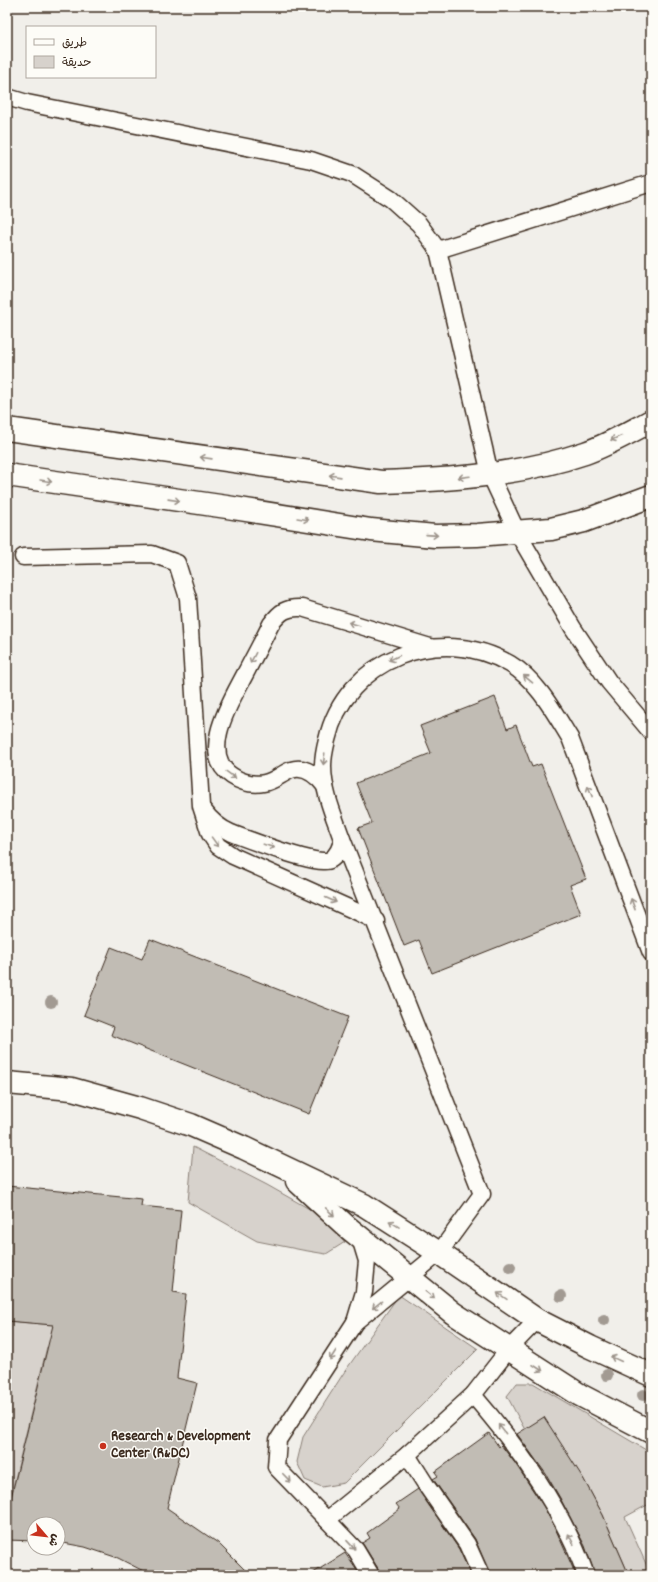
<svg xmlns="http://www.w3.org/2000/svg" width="658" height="1582" font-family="Dekko,'Playpen Sans Arabic',sans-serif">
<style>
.green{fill:#d7d2cc;stroke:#897e75}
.building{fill:#c1bcb4;stroke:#3b2a1e}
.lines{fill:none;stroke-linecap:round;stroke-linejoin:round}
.lane-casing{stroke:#3b2a1e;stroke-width:19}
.street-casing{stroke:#3b2a1e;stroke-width:25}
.lane{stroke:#fdfcf7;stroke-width:16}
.street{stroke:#fdfcf7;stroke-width:22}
.tree{fill:#a29a92}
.oneway{stroke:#9c938a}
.poi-dot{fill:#c8321e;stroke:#fdfcf7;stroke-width:1.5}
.labels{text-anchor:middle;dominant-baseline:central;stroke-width:3;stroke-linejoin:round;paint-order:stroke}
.poi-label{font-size:15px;font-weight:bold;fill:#3b2a1e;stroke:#fdfcf7;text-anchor:start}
</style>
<rect width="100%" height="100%" fill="#f1efea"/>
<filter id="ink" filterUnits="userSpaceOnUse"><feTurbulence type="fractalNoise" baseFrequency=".025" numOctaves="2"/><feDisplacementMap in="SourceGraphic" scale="8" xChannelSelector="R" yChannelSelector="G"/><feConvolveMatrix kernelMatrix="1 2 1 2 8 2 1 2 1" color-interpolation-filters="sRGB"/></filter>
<g filter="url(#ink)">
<!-- green -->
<g class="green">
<polygon points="193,1147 267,1185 320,1215 345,1242 326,1254 302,1250 257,1241 188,1202"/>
<polygon points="399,1295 478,1349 344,1483 322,1487 305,1480 297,1462 303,1437 343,1374"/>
<polygon points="7,1321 68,1326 61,1344 47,1347 8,1508 11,1527 7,1527"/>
<polygon points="517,1383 533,1383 651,1453 651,1488 649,1490 651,1493 651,1503 625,1517 651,1575 629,1575 603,1515 583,1478 525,1430 507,1396"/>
<polygon points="38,1572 72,1575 7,1575"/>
</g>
<!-- building -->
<g class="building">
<polygon points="495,697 507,729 516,725 532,767 541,764 586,879 570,885 581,914 432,973 419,940 404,946 358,828 372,823 356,783 431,753 420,726"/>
<polygon points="150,939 348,1017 309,1114 111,1035 114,1027 84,1015 111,947 142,959"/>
<polygon points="7,1186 142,1199 141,1206 181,1210 173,1292 186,1294 177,1378 197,1383 167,1508 218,1543 250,1575 151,1575 118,1558 85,1547 58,1542 58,1524 34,1524 34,1541 7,1540 7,1514 53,1325 7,1321"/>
<polygon points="544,1417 583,1478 603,1515 629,1575 595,1575 585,1546 560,1498 546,1474 517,1434"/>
<polygon points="489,1433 499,1447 501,1445 515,1463 544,1507 556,1530 576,1575 490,1575 475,1539 433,1479 438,1476 435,1472"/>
<polygon points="418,1489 459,1549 471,1575 380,1575 379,1570 362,1543 370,1538 367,1533 400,1509 396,1504"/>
<polygon points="345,1553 360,1575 310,1575"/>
</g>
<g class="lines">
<defs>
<g id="lane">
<polyline points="7,97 27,103 311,160 352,174 391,199 419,224 438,250 490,474 517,532 573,628 609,682 651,732"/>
<polyline points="438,250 651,183"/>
<polyline points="23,557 152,554 177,563 188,598 201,806 210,834 218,846 233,856 362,914 376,921"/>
<path d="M325,786C317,776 305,765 291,770C281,774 275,781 264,783C253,785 241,782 232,776C198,754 231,701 244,676C253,659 262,642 271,624C280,612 286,607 302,608L430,647"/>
<path d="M204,811C211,821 220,828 231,833C247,839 319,867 330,860C338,855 341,847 342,839"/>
<polyline points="355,1322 364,1292 367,1261 360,1238"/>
<path d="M473,1395C519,1448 562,1508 586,1575"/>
<polyline points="407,1455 428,1488 467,1544 481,1575"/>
<polyline points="327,1520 407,1455 473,1395 509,1349 537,1320"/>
<path d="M371,1575L356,1550L276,1467L278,1440L355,1322L439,1253L482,1194L342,839C334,816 323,792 323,766C323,758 325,748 327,740C345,659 440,623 510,664C537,680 554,712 570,738L651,953"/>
</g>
<g id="street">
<path d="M7,429L381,482C449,480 520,475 585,453C608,445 630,432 651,421"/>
<polyline points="7,475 227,507 371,530 435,536 477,535 551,529 584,521 651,496"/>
<polyline points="7,1083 72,1089 140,1108 191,1125 244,1148 364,1205 439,1253 537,1320 590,1347 651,1375"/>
<polyline points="297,1181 346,1226 453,1313 580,1395 651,1432"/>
</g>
</defs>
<!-- lane casing -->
<use href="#lane" class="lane-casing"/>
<!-- street casing -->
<use href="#street" class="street-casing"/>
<!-- lane -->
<use href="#lane" class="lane"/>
<!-- street -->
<use href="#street" class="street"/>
</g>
<!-- trees -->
<g class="tree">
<circle cx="51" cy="1002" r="6"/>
<circle cx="510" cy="1267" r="6"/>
<circle cx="561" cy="1296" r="6"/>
<circle cx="604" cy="1320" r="6"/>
<circle cx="607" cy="1375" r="6"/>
<circle cx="643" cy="1395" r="6"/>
</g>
<!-- one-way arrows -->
<defs><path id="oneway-shaft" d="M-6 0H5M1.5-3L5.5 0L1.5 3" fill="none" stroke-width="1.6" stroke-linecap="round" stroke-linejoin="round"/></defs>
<g class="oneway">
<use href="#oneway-shaft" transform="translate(616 438) rotate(155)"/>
<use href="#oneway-shaft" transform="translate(206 458) rotate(-172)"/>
<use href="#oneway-shaft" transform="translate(335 476) rotate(-172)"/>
<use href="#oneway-shaft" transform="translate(464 477) rotate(173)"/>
<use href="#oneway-shaft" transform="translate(46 481) rotate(9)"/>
<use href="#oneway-shaft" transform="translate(174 500) rotate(8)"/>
<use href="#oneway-shaft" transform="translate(303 519) rotate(9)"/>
<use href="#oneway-shaft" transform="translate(432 535) rotate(4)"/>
<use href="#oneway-shaft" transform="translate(354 624) rotate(-163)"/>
<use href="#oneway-shaft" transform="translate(253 658) rotate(117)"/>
<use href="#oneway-shaft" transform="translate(394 658) rotate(155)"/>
<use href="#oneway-shaft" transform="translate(528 679) rotate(-140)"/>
<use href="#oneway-shaft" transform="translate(324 759) rotate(97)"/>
<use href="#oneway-shaft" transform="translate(231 775) rotate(36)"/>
<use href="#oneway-shaft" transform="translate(590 791) rotate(-111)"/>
<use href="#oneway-shaft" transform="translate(215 842) rotate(54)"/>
<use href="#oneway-shaft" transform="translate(269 846) rotate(18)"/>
<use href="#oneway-shaft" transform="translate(331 900) rotate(24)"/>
<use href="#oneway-shaft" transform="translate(633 904) rotate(-110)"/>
<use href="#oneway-shaft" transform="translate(330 1212) rotate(43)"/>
<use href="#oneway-shaft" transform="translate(394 1224) rotate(-148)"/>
<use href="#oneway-shaft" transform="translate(430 1295) rotate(38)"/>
<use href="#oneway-shaft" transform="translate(502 1296) rotate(-146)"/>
<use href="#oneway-shaft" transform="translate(377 1305) rotate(141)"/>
<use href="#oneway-shaft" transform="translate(333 1355) rotate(123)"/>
<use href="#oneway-shaft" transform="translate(616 1359) rotate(-155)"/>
<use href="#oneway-shaft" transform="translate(538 1368) rotate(33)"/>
<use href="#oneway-shaft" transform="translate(502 1429) rotate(-128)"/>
<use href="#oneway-shaft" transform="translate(287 1478) rotate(46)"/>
<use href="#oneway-shaft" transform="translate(571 1539) rotate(-118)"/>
<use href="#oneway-shaft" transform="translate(351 1545) rotate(47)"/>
</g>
</g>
<!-- markers -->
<circle class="poi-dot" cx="103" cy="1446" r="4"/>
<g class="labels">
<!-- poi labels -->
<g class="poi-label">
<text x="111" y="1437">Research &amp; Development<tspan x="111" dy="17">Center (R&amp;DC)</tspan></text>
</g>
</g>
<!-- margin -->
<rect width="658" height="1582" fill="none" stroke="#fdfcf7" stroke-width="24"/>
<rect x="12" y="12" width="634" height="1558" fill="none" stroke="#3b2a1e" stroke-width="1.5" filter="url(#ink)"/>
<!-- legend -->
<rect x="26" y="26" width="130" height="52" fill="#fdfcf7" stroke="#afa8a0"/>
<rect x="34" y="39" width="20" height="6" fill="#fdfcf7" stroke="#afa8a0"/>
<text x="62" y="46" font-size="12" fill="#3b2a1e">طريق</text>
<rect x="34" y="56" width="20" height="12" fill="#d7d2cc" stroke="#afa8a0"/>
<text x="62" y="66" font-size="12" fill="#3b2a1e">حديقة</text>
<!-- north arrow -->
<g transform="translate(46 1536) rotate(118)"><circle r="19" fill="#fdfcf7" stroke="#afa8a0"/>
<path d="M0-3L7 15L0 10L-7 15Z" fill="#c8321e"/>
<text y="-6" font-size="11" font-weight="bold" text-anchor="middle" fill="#3b2a1e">ش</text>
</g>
</svg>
